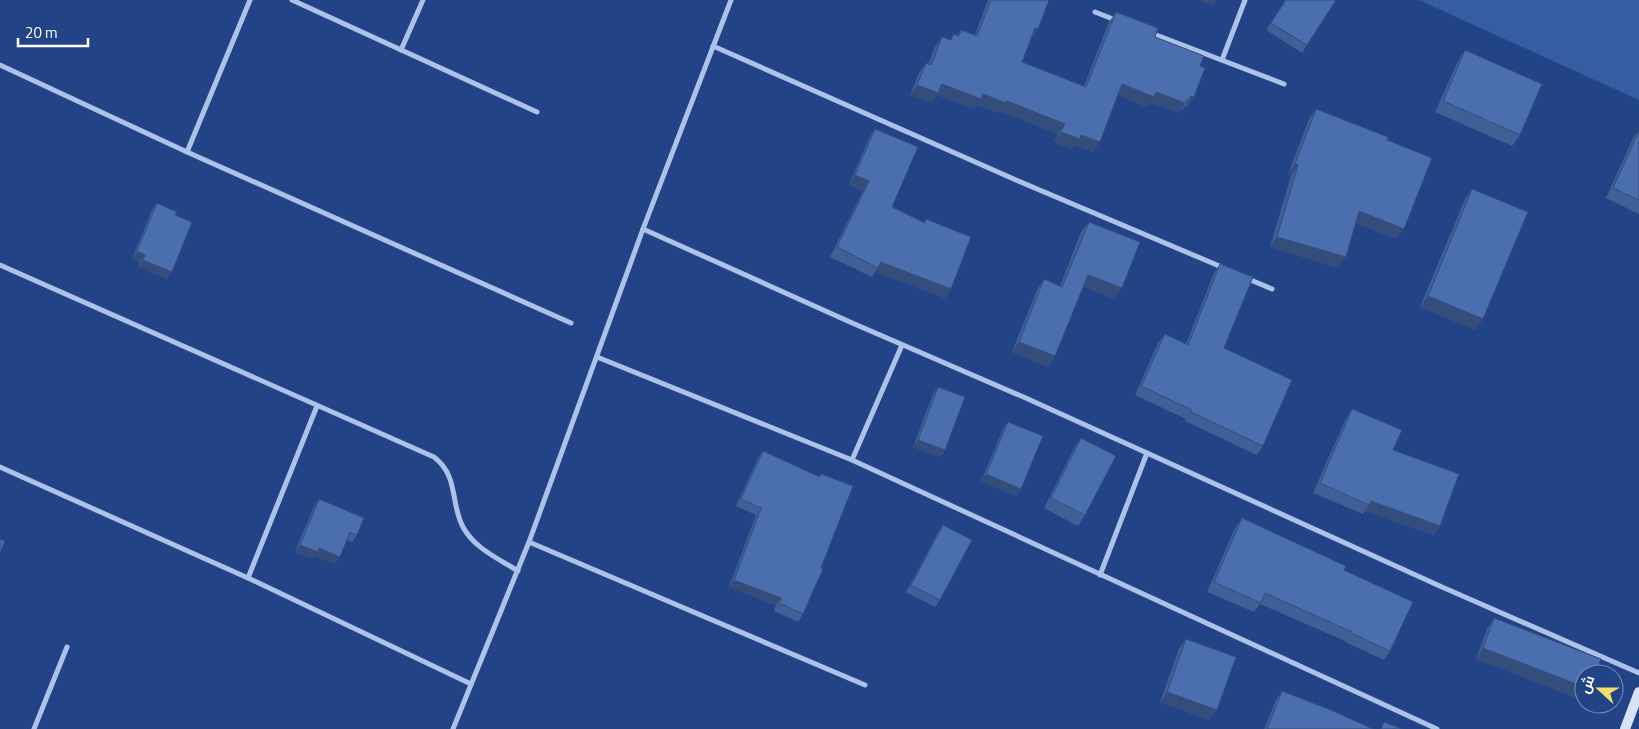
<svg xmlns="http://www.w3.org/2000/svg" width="1639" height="729" font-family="'Titillium Web',Cairo,sans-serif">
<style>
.green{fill:#365ca4}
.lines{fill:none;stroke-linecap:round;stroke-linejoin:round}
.street{stroke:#adc2e9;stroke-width:5}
.secondary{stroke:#d8e2f8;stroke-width:10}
.wall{fill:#405f96}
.shaded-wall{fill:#344d7a}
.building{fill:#4b6eaf;stroke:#344d7a}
</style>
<rect width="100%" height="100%" fill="#224487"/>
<!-- green -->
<polygon class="green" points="1419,0 1639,0 1639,100"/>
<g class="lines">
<!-- street -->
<g class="street">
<polyline points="292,0 537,112"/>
<polyline points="1095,12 1118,21"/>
<polyline points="1151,33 1284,84"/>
<polyline points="713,46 1016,180 1224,268"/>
<polyline points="401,50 423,0"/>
<polyline points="1222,60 1245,0"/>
<polyline points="0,65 187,152 571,323"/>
<polyline points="187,152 250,0"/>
<polyline points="643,229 850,322 1028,399 1442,587 1639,673"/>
<path d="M0,265L434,457C459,476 450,503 463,527C474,548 499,559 518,571"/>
<polyline points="1246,278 1272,289"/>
<polyline points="597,357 852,460 1437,729"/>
<polyline points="852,460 902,345"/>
<polyline points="0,467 248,578 471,684"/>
<polyline points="529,542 865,685"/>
<polyline points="1100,575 1147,453"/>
<polyline points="248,578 317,406"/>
<polyline points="34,729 67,647"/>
<polyline points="453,729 529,542 643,229 731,0"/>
</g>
<!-- secondary -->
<polyline class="secondary" points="1625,729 1639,692"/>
</g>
<!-- wall -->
<g class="wall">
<polygon points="988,0 1049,0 1038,29 1031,39 1022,62 1084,86 1109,22 1116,12 1200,66 1194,97 1187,107 1185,106 1182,110 1181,109 1178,113 1150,102 1147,107 1118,95 1093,152 1075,145 1072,149 1054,142 1058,134 1000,111 999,113 977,105 974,109 937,95 931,103 910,95 919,73 926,63 928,64 935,47 942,37 950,40 954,34 957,36 961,30 975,35"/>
<polygon points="1285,0 1336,0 1302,53 1266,30"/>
<polygon points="1465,50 1520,135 1512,146 1435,112 1458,61"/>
<polygon points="1316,109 1387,140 1396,239 1356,223 1338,268 1270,247 1291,176 1288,174 1309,119"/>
<polygon points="875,129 892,207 924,222 926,219 951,289 945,298 875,272 872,277 830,257 863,191 849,185 869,138"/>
<polygon points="1639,130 1639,214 1606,198 1633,138"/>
<polygon points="1472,189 1476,330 1420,307 1465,199"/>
<polygon points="157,203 175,215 172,272 167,279 138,267 140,262 132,259 152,210"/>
<polygon points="1089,222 1114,299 1083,286 1055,356 1048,367 1012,352 1037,290 1044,279 1060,286 1081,232"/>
<polygon points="1220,264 1224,348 1263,446 1257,455 1185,421 1186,419 1135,395 1158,343 1165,334 1186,344 1214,273"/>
<polygon points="938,387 945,450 940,457 913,447 933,394"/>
<polygon points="1352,409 1393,450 1440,526 1434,535 1365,511 1363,514 1313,493 1346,418"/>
<polygon points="1008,422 1021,489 1016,496 981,481 1003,429"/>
<polygon points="1081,438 1085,515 1078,526 1044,508 1074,448"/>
<polygon points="763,451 819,477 821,474 803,614 798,622 774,611 776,605 729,587 756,515 736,506 758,458"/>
<polygon points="319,499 357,535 352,542 347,540 335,564 315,556 313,559 295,552 314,506"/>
<polygon points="1242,518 1344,570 1390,651 1384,660 1345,642 1345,641 1260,604 1254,612 1207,592 1235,528"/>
<polygon points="943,525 940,600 935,607 906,592 938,532"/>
<polygon points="1494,618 1582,700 1476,659 1487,629"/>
<polygon points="1186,639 1209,720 1160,702 1179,649"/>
<polygon points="1282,691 1373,729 1264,729 1276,700"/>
</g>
<!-- shaded-wall -->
<g class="shaded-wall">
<polygon points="1198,0 1217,0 1213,6"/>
<polygon points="1035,28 1038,29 1031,39"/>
<polygon points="942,84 983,94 1007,101 1065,124 1058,134 1000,111 999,113 977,105 974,109 937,95 931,103 910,95 917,85"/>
<polygon points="1122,84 1156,92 1185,103 1178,113 1150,102 1147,107 1115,94"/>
<polygon points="1191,96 1194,97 1187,107 1185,106 1189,100"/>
<polygon points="1061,132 1081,135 1100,142 1093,152 1075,145 1072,149 1054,142"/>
<polygon points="1295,164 1298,165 1291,176 1288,174"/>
<polygon points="855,175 869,181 863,191 849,185"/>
<polygon points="1359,211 1404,229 1396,239 1352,222"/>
<polygon points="1277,237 1346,257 1338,268 1270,247"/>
<polygon points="137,251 145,255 140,262 132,259"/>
<polygon points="143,260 172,272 167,279 138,267"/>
<polygon points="881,262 951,289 945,298 875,272"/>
<polygon points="1088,275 1122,288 1114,299 1080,285"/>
<polygon points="1428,296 1483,319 1476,330 1420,307"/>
<polygon points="1019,342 1055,356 1048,367 1012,352"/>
<polygon points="918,440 945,450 940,457 913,447"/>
<polygon points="986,474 1021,489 1016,496 981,481"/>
<polygon points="1371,501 1440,526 1434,535 1365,511"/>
<polygon points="300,545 319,548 340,557 335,564 315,556 313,559 295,552"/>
<polygon points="734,580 781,598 776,605 729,587"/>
<polygon points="1483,648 1584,687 1584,697 1582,700 1476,659"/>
<polygon points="1167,692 1217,710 1209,720 1160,702"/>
</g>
<!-- building -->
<g class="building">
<polygon points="991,0 1049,0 1038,29 1035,28 1022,62 1086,87 1116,12 1158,28 1155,37 1204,56 1200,66 1205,68 1194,97 1191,96 1189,100 1187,99 1185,103 1156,92 1154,97 1122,84 1100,142 1081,135 1080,139 1061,132 1065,124 1007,101 1006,103 983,94 981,99 942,84 938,93 917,85 926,63 931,65 942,37 951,40 954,34 959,36 961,30 977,36"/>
<polygon points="1286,0 1336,0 1307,45 1271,23"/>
<polygon points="1465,50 1542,84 1520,135 1443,101"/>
<polygon points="1316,109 1388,137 1387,140 1432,158 1404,229 1359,211 1346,257 1277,237 1298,165 1295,164"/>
<polygon points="875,129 918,147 892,207 925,223 926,219 971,237 951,289 881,262 878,268 837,247 869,181 855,175"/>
<polygon points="1639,131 1639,200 1613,188"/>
<polygon points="1472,189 1528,212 1483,319 1428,296"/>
<polygon points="157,203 177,212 175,215 192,222 172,272 143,260 145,255 137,251"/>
<polygon points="1089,222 1140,242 1122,288 1088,275 1055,356 1019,342 1044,279 1062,287"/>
<polygon points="1220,264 1253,277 1224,348 1292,380 1263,446 1191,412 1192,410 1141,386 1165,334 1188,345"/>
<polygon points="938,387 965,397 945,450 918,440"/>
<polygon points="1352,409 1402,430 1393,450 1459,474 1440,526 1371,501 1369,505 1320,483"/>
<polygon points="1008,422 1043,436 1021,489 986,474"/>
<polygon points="1081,438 1116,456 1085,515 1051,498"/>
<polygon points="763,451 820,477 821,474 853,486 821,568 823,569 803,614 779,603 781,598 734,580 761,508 741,499"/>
<polygon points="319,499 364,518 357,535 350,532 340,557 319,548 318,552 300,545"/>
<polygon points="1242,518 1346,566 1344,570 1413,602 1390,651 1351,633 1352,632 1265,593 1261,603 1214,582"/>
<polygon points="943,525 972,540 940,600 911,585"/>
<polygon points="0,539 5,541 0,553"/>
<polygon points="1494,618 1601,659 1595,674 1584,674 1584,687 1483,648"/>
<polygon points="1186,639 1236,657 1217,710 1167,692"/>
<polygon points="1282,691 1331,710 1373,729 1267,729"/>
<polygon points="1384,722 1402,729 1381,729"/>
</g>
<!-- north arrow -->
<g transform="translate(1599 689) rotate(291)"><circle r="24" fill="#224487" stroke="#7a8fb7"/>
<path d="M0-4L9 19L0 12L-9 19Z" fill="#f5dc6f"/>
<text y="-8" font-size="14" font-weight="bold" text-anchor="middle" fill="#ffffff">ش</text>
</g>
<!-- scale -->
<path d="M18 38v8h70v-8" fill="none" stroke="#ffffff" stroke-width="2.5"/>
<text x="25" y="38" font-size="15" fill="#ffffff" stroke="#224487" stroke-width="4" paint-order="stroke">20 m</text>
</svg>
